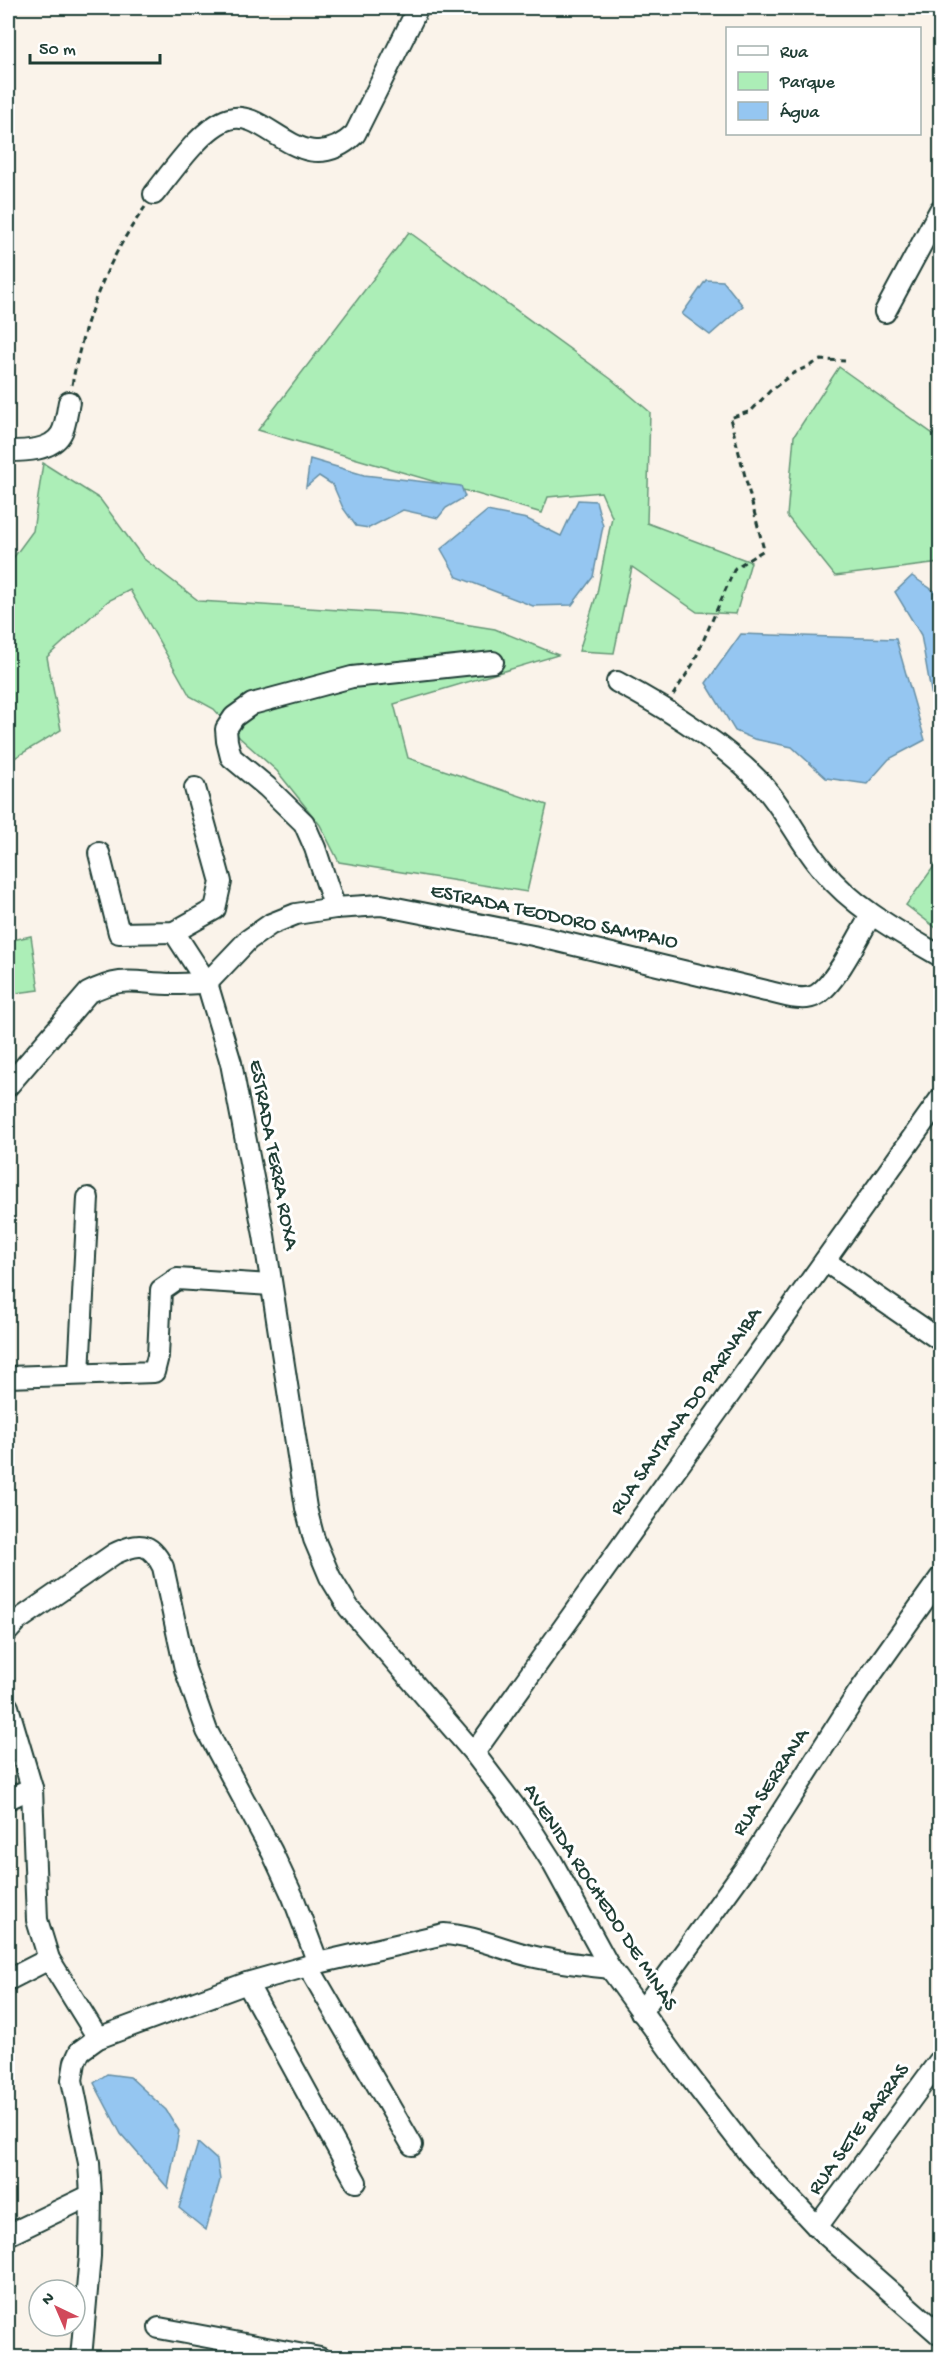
<svg xmlns="http://www.w3.org/2000/svg" width="948" height="2365" font-family="'Gochi Hand',sans-serif">
<style>
.green{fill:#aceeb7;stroke:#669676;stroke-width:1.5}
.water{fill:#95c6f1;stroke:#668fa5;stroke-width:1.5}
.lines{fill:none;stroke-linecap:round;stroke-linejoin:round}
.minor-casing{stroke:#1f3d34;stroke-width:24}
.path{stroke:#1f3d34;stroke-width:3;stroke-dasharray:6 4.5;stroke-linecap:butt}
.minor{stroke:#fff;stroke-width:20}
.labels{text-anchor:middle;dominant-baseline:central;stroke-width:6;stroke-linejoin:round;paint-order:stroke}
.street-label{font-size:21px;fill:#1f3d34;stroke:#fff}
</style>
<rect width="100%" height="100%" fill="#faf3ea"/>
<filter id="ink" filterUnits="userSpaceOnUse"><feTurbulence type="fractalNoise" baseFrequency=".0167" numOctaves="2"/><feDisplacementMap in="SourceGraphic" scale="12" xChannelSelector="R" yChannelSelector="G"/><feConvolveMatrix kernelMatrix="1 2 1 2 8 2 1 2 1" color-interpolation-filters="sRGB"/></filter>
<g filter="url(#ink)">
<!-- green -->
<g class="green">
<polygon points="409,232 611,379 650,412 647,523 751,562 736,614 697,612 632,567 614,653 579,651 597,593 612,517 601,492 548,497 542,513 258,430"/>
<polygon points="839,367 940,439 940,563 835,576 787,516 794,436"/>
<polygon points="43,463 100,499 144,559 199,601 401,614 495,629 558,655 394,704 408,758 547,805 527,892 339,862 320,825 277,771 240,738 214,709 190,696 130,590 108,601 47,657 61,730 8,762 8,565 33,531"/>
<polygon points="940,858 940,931 906,905"/>
<polygon points="31,936 39,990 8,994 8,941"/>
</g>
<!-- water -->
<g class="water">
<polygon points="706,280 723,281 743,306 710,335 682,314"/>
<polygon points="310,459 364,475 461,486 465,497 446,508 438,518 403,510 369,528 356,526 343,508 333,485 319,476 306,487"/>
<polygon points="578,500 596,501 603,526 593,577 572,605 533,606 457,577 441,549 487,511 527,519 561,536"/>
<polygon points="912,576 940,595 940,714 933,703 921,635 895,592"/>
<polygon points="741,634 896,639 925,740 889,759 867,784 826,778 792,747 754,739 735,731 706,683"/>
<polygon points="107,2074 130,2077 166,2110 179,2131 168,2188 121,2134 94,2083"/>
<polygon points="198,2143 217,2160 220,2180 206,2230 179,2208"/>
</g>
<g class="lines">
<defs>
<g id="minor">
<path d="M154,194C172,172 202,127 229,119C267,107 302,184 355,134L418,8"/>
<polyline points="885,312 940,210"/>
<path d="M8,451C24,451 51,451 61,434C66,426 67,411 69,402"/>
<path d="M617,682C666,708 719,740 759,781C784,807 799,842 823,870C854,908 899,932 940,956"/>
<polyline points="99,853 119,933 174,932 215,909 221,882 195,788"/>
<polyline points="335,908 315,848 304,823 267,787 231,757 227,741 226,729 234,717 252,704 352,677 493,662"/>
<polyline points="174,932 207,983 231,1063 264,1235 306,1508 314,1539 330,1577 349,1608 474,1753 527,1823 552,1862 610,1968 682,2067 749,2154 817,2227 940,2335"/>
<path d="M207,983L248,940L271,924L296,914L335,908L381,905L533,935L766,991C780,994 803,1003 816,995C835,985 860,934 871,915"/>
<path d="M8,1086L88,993C125,974 136,984 174,984C185,984 196,983 207,983"/>
<polyline points="825,1261 940,1340"/>
<polyline points="79,1374 88,1198"/>
<polyline points="8,1377 154,1372 158,1356 161,1290 177,1279 271,1285"/>
<path d="M8,1631L17,1621L114,1554C139,1542 150,1541 163,1567L185,1669L207,1731L272,1852L293,1897L318,1963"/>
<polyline points="8,1707 32,1788 37,1920 49,1959 98,2038"/>
<polyline points="474,1753 940,1099"/>
<polyline points="8,1799 32,1788"/>
<polyline points="308,1966 412,2145"/>
<polyline points="8,1980 49,1959"/>
<polyline points="247,1983 356,2182"/>
<polyline points="641,2012 749,1863 858,1693 940,1578"/>
<polyline points="817,2227 940,2060"/>
<polyline points="8,2235 91,2195"/>
<polyline points="159,2328 320,2358"/>
<path d="M81,2358L90,2256L91,2195L89,2163L72,2080L75,2062L80,2051L98,2038L247,1983L318,1963L444,1934C475,1936 501,1949 531,1956C557,1962 584,1965 610,1968"/>
</g>
</defs>
<!-- minor casing -->
<use href="#minor" class="minor-casing"/>
<!-- path -->
<g class="path">
<path d="M72,385C84,320 106,261 145,207"/>
<polyline points="673,695 693,664 735,568 764,550 730,418 751,411 770,391 792,374 821,360 845,361"/>
</g>
<!-- minor -->
<use href="#minor" class="minor"/>
</g>
</g>
<g class="labels">
<!-- street labels -->
<g class="street-label">
<text transform="translate(554 918) rotate(12)">ESTRADA TEODORO SAMPAIO</text>
<text transform="translate(272 1155) rotate(79)">ESTRADA TERRA ROXA</text>
<text transform="translate(687 1412) rotate(-55)">RUA SANTANA DO PARNAIBA</text>
<text transform="translate(772 1783) rotate(-57)">RUA SERRANA</text>
<text transform="translate(599 1898) rotate(57)">AVENIDA ROCHEDO DE MINAS</text>
<text transform="translate(860 2130) rotate(-54)">RUA SETE BARRAS</text>
</g>
</g>
<!-- margin -->
<rect width="948" height="2365" fill="none" stroke="#fff" stroke-width="30"/>
<rect x="15" y="15" width="918" height="2335" fill="none" stroke="#1f3d34" stroke-width="2" filter="url(#ink)"/>
<!-- legend -->
<rect x="726" y="27" width="195" height="108" fill="#ffffff" stroke="#a5b1ae" stroke-width="1.5"/>
<rect x="738" y="46" width="30" height="9" fill="#ffffff" stroke="#a5b1ae" stroke-width="1.5"/>
<text x="780" y="57" font-size="18" fill="#1f3d34">Rua</text>
<rect x="738" y="72" width="30" height="18" fill="#aceeb7" stroke="#a5b1ae" stroke-width="1.5"/>
<text x="780" y="87" font-size="18" fill="#1f3d34">Parque</text>
<rect x="738" y="102" width="30" height="18" fill="#95c6f1" stroke="#a5b1ae" stroke-width="1.5"/>
<text x="780" y="117" font-size="18" fill="#1f3d34">Água</text>
<!-- north arrow -->
<g transform="translate(57 2308) rotate(316)"><circle r="28" fill="#ffffff" stroke="#a5b1ae" stroke-width="1.5"/>
<path d="M0-4.5L10 22L0 15L-10 22Z" fill="#d1495b"/>
<text y="-9" font-size="16" font-weight="bold" text-anchor="middle" fill="#1f3d34">N</text>
</g>
<!-- scale -->
<path d="M30 54v9h130v-9" fill="none" stroke="#1f3d34" stroke-width="3"/>
<text x="39" y="54" font-size="18" fill="#1f3d34" stroke="#ffffff" stroke-width="4.5" paint-order="stroke">50 m</text>
</svg>
